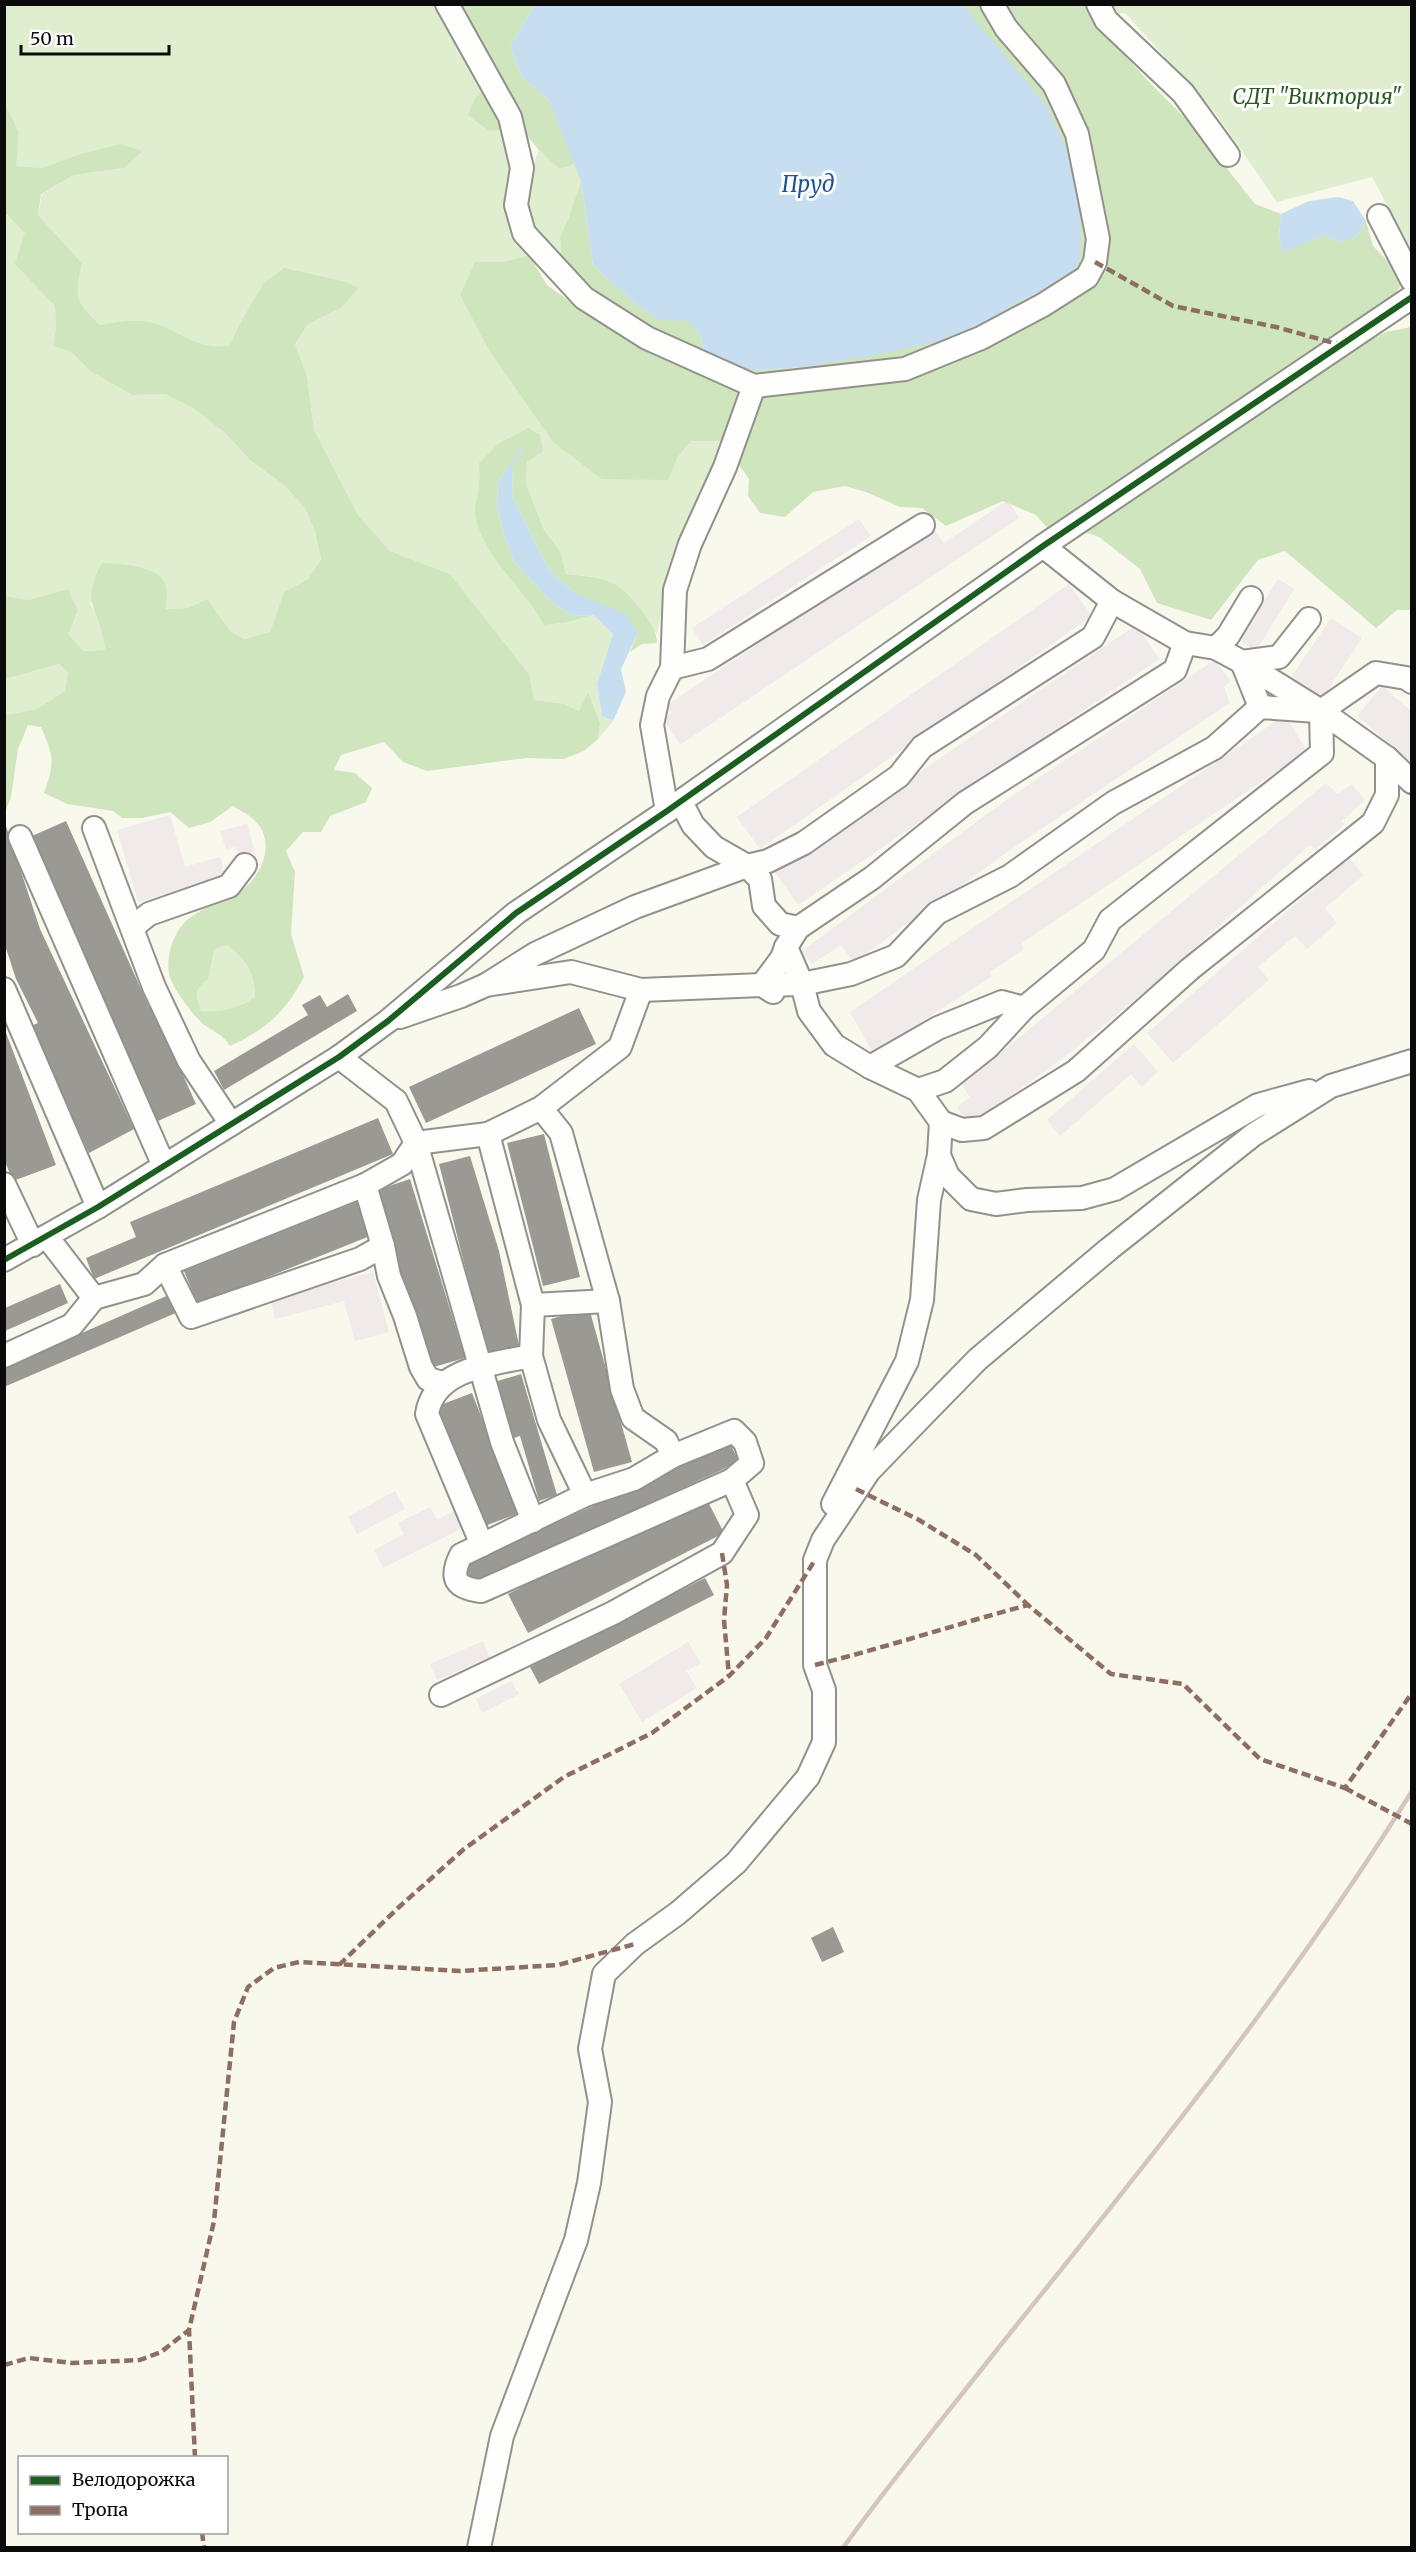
<svg xmlns="http://www.w3.org/2000/svg" width="1416" height="2552" font-family="Merriweather,serif">
<style>
.industrial{fill:#f0eaeb}
.green{fill:#dfeece}
.forest{fill:#cfe5bd;fill-rule:evenodd}
.water{fill:#c6def0}
.building{fill:#9b9994}
.lines{fill:none;stroke-linecap:round;stroke-linejoin:round}
.minor-casing{stroke:#92918c;stroke-width:26}
.minor{stroke:#fefefc;stroke-width:22}
.rail{stroke:#d4c5c3;stroke-width:4.5}
.quiet{stroke:#8d6e63;stroke-width:4.5;stroke-dasharray:9 4.5;stroke-linecap:butt}
.cycleway-casing{stroke:#fff;stroke-width:10}
.cycleway{stroke:#1b5e20;stroke-width:6}
.labels{text-anchor:middle;dominant-baseline:central;stroke-width:6;stroke-linejoin:round;paint-order:stroke}
.park-label{font-size:21px;font-style:italic;fill:#265d1f;stroke:#fff}
.water-label{font-size:22px;font-style:italic;fill:#1b5494;stroke:#fff}
</style>
<rect width="100%" height="100%" fill="#f9f8ed"/>
<!-- industrial -->
<g class="industrial">
<polygon points="1008,500 1019,518 680,745 663,719 672,713 667,705 932,527 944,543"/>
<polygon points="859,519 871,536 703,645 692,628"/>
<polygon points="1278,579 1294,589 1256,651 1240,641"/>
<polygon points="1069,584 1092,616 760,849 737,817"/>
<polygon points="1331,618 1362,638 1323,697 1292,676"/>
<polygon points="1136,625 1159,659 798,905 774,871"/>
<polygon points="1215,660 1231,681 1224,687 1230,703 1013,848 854,962 841,945 812,964 802,951 1006,800"/>
<polygon points="1382,686 1411,711 1411,762 1357,716"/>
<polygon points="1285,715 1307,751 1022,943 1023,950 990,972 992,976 873,1053 850,1012"/>
<polygon points="1326,783 1338,794 1352,784 1365,800 1342,821 1345,824 1315,850 1310,845 1147,990 1063,1058 969,1126 957,1107 970,1097 962,1085"/>
<polygon points="170,815 185,867 220,857 226,878 138,902 117,830"/>
<polygon points="247,824 255,852 239,856 236,847 226,849 220,831"/>
<polygon points="1349,858 1364,875 1325,908 1337,923 1307,949 1295,936 1258,967 1269,980 1173,1063 1147,1033"/>
<polygon points="1134,1044 1158,1072 1142,1087 1131,1074 1060,1136 1047,1120"/>
<polygon points="373,1272 389,1332 355,1341 344,1301 275,1319 270,1299"/>
<polygon points="395,1491 405,1509 357,1534 348,1517"/>
<polygon points="430,1507 437,1520 456,1510 465,1527 383,1568 374,1550 404,1534 398,1523"/>
<polygon points="483,1641 490,1657 437,1680 430,1664"/>
<polygon points="688,1642 701,1663 686,1671 697,1688 642,1722 619,1684"/>
<polygon points="511,1681 519,1694 482,1713 476,1699"/>
</g>
<!-- green -->
<g class="green">
<path d="M4,5H452L506,129L511,179L508,224L529,255L503,262H475L460,295L487,347L515,386L677,458L691,441H722L708,490L667,586L657,634C626,588 623,578 566,574L560,551L544,530L526,484L527,462L540,435L479,463C479,472 480,482 478,491C478,499 473,507 475,514C482,554 525,591 544,625L564,623L593,615L613,634L597,684L602,716L613,721L598,739L600,723L588,693L579,711L565,704L534,700L529,674L450,574L390,551L358,515L314,430L307,376L295,344L308,324L341,308L359,288L263,284L240,323L230,345C201,351 186,336 160,325C142,317 119,321 100,325C74,300 75,298 82,263L38,215L42,194L74,175L124,168L77,155L42,168L15,166L19,132L7,108L5,96Z"/>
<polygon points="1107,5 1411,5 1411,249 1372,177 1277,202 1214,111 1125,13 1112,15"/>
<path d="M539,150L559,169L575,164L581,181L569,217L560,237L562,260C553,251 540,242 532,231C515,208 530,173 539,150Z"/>
<polygon points="4,213 26,233 16,264 55,306 56,329 53,346 71,352 90,371 132,395 165,394 193,408 225,433 250,460 284,485 305,508 315,532 321,559 308,579 284,592 270,632 243,639 231,632 207,599 188,608 165,609 167,585 90,603 102,628 105,650 83,651 67,634 78,610 68,589 28,600 5,596"/>
<polygon points="59,664 68,672 65,691 37,709 5,715 5,679"/>
<path d="M227,945C246,959 255,973 255,997C237,1009 223,1012 201,1011L195,998L214,950Z"/>
</g>
<!-- forest -->
<g class="forest">
<polygon points="452,5 535,5 510,46 521,75 549,101 575,164 559,169 539,150 521,128 489,131 468,115 475,98 488,86"/>
<polygon points="963,5 980,5 1043,86 1063,122 1075,169"/>
<polygon points="1001,5 1084,5 1098,26 1149,82 1195,128 1255,204 1281,214 1279,238 1283,252 1323,235 1338,242 1355,238 1366,221 1373,246 1387,260 1402,283 1393,298 1049,530 1036,515 1003,501 946,526 922,508 900,507 866,492 845,486 813,492 785,517 760,513 748,496 749,479 737,462 761,401 753,379 743,371 804,367 971,334 1015,303 1072,277 1082,194 1091,156 1008,21"/>
<path d="M4,96L7,108L19,132L16,166L42,168L77,155L121,144L142,151L124,168L74,175L41,194L38,215L82,263C75,298 74,300 100,325C119,321 142,317 160,325C186,335 201,351 230,345L240,323L263,284L284,268L342,281L359,288L341,308L308,324L295,344L307,376L314,430L358,515L390,551L450,574L529,674L534,700L565,704L579,711L588,692L600,723L598,739L584,751L564,759L526,758L427,771L403,762L384,742L341,755L334,770L355,773L372,788L366,802L330,816L321,832H303L286,851L295,872L291,934L304,977C285,1012 267,1029 230,1046C223,1035 216,1033 206,1026C196,1020 171,986 169,974C166,954 174,929 191,917C204,907 222,902 236,894C262,879 279,840 252,818C246,813 239,810 233,806L210,822L189,828L170,812L142,818H122L113,811L67,804L44,793C55,762 54,757 41,727L28,725L18,749L11,797L5,813V715L37,709L65,691L68,672L59,664L5,679V596L28,600L68,589L78,610L68,634L83,651L105,650C102,609 78,607 102,563C119,563 160,566 166,585C168,591 166,602 166,609L188,608L207,599L231,632L244,639L270,632L284,592L308,579L321,559L315,532L305,508L284,485L250,460L225,433L193,408L165,394L132,395L90,371L71,352L53,346L56,329L55,306L15,264L25,233L5,213ZM227,945C246,959 255,973 255,997C237,1009 223,1012 201,1011C195,996 194,989 208,979L214,950Z"/>
<polygon points="581,181 593,265 638,306 658,319 689,320 700,335 705,353 649,330 579,286 562,260 560,237 569,217"/>
<polygon points="529,255 547,285 609,329 739,393 734,419 722,441 691,441 677,458 668,480 602,479 553,442 487,347 460,295 475,262 503,262"/>
<polygon points="1411,327 1411,610 1397,610 1376,628 1285,551 1258,560 1211,620 1157,603 1140,569 1099,537 1082,531 1348,353 1386,332"/>
<path d="M528,428L540,435L543,451L527,462L526,484L544,530L560,551L566,574C608,578 619,579 644,614C651,624 657,631 657,643L642,644L630,652L638,633L575,593L549,570L512,495L513,466L521,453L524,444L498,482L497,506L504,535L515,563L551,601L572,616L593,615L564,623L544,625C525,590 482,556 475,514C473,507 478,499 478,491C480,482 479,472 479,463L498,444Z"/>
</g>
<!-- water -->
<g class="water">
<polygon points="535,5 963,5 1047,107 1075,169 1082,194 1080,257 1072,277 1015,303 971,334 876,355 804,367 743,371 705,353 700,335 689,321 658,320 638,306 593,265 581,181 549,101 521,75 510,46"/>
<polygon points="1338,197 1353,201 1366,221 1355,238 1338,242 1323,235 1283,253 1279,238 1281,214 1309,201"/>
<polygon points="525,442 521,453 513,466 512,495 549,570 575,593 626,614 638,633 621,669 626,692 613,721 602,716 597,684 613,634 593,615 572,616 551,601 515,563 504,535 497,506 498,482"/>
</g>
<!-- building -->
<g class="building">
<polygon points="66,821 149,1007 152,1006 196,1104 158,1121 32,836"/>
<polygon points="5,823 40,929 134,1129 89,1153 31,1026 38,1023 16,979 4,942"/>
<polygon points="348,994 357,1011 224,1090 214,1071 308,1015 302,1005 320,995 327,1007"/>
<polygon points="579,1008 596,1044 426,1123 409,1087"/>
<polygon points="5,1030 56,1165 13,1181 4,1159"/>
<polygon points="378,1118 393,1154 94,1279 86,1258 136,1237 130,1222"/>
<polygon points="544,1134 580,1277 543,1286 507,1143"/>
<polygon points="470,1156 499,1251 520,1350 488,1358 439,1164"/>
<polygon points="410,1179 465,1358 430,1368 374,1191"/>
<polygon points="357,1202 370,1236 198,1305 184,1271"/>
<polygon points="60,1284 68,1303 5,1331 5,1308"/>
<polygon points="171,1294 178,1312 4,1387 4,1367"/>
<polygon points="589,1308 632,1462 594,1472 551,1319"/>
<polygon points="521,1374 557,1495 539,1501 520,1436 508,1440 491,1383"/>
<polygon points="472,1393 519,1513 482,1527 435,1407"/>
<polygon points="730,1443 739,1462 470,1585 462,1566"/>
<polygon points="704,1494 724,1533 528,1633 508,1594"/>
<polygon points="705,1578 714,1595 539,1684 530,1667"/>
<polygon points="833,1927 844,1952 822,1962 811,1938"/>
</g>
<g class="lines">
<defs>
<g id="minor">
<polyline points="447,4 510,117 522,168 516,205 524,233 584,298 647,338 754,386 905,369 981,338 1043,305 1087,277 1095,262 1098,239 1077,134 1054,84 1006,28 992,4"/>
<polyline points="1098,4 1106,20 1183,93 1228,155"/>
<polyline points="1379,216 1412,280"/>
<polyline points="1043,546 1112,601 1185,643 1216,648 1242,662 1279,657 1309,619"/>
<polyline points="1216,648 1228,636 1251,598"/>
<polyline points="672,668 708,659 923,525"/>
<polyline points="1412,682 1406,678 1376,673 1321,711 1387,758 1412,782"/>
<polyline points="681,802 693,825 714,847 747,866 760,879 764,906 780,924 798,928 786,947 802,984 809,1011 834,1045 870,1067 918,1090 941,1122 962,1130 984,1128 1076,1071 1190,969 1373,823 1387,795 1387,758"/>
<polyline points="667,811 652,725 658,696 672,668 675,590 690,544 725,467 754,386"/>
<polyline points="94,828 154,987 189,1061 231,1124"/>
<polyline points="20,837 164,1166"/>
<polyline points="133,927 149,914 229,886 245,865"/>
<polyline points="798,928 872,878 965,803 1175,670 1185,643"/>
<polyline points="786,947 782,958 762,985 802,984 851,974 896,956 937,913 1010,876 1113,803 1214,748 1260,707 1317,711"/>
<polyline points="486,985 535,954 635,907 747,866 768,861 804,843 899,776 922,747 1093,637 1112,601"/>
<polyline points="4,989 98,1207"/>
<polyline points="400,1017 461,996 486,985 571,972 641,990 762,985 773,992"/>
<polyline points="339,1057 396,1101 416,1143 502,1442 533,1521"/>
<polyline points="870,1067 938,1028 1002,1002 1024,1008 1094,950 1110,920 1322,753 1321,711 1242,662 1260,707"/>
<polyline points="918,1090 945,1081 988,1047 1024,1008"/>
<polyline points="541,1108 561,1133 608,1301 622,1389 633,1418 666,1441 673,1456"/>
<polyline points="941,1122 939,1155 948,1176 971,1199 996,1204 1027,1200 1082,1198 1115,1189 1258,1105 1309,1091"/>
<polyline points="488,1134 533,1305 531,1356"/>
<polyline points="4,1184 33,1245"/>
<polyline points="47,1237 94,1298"/>
<polyline points="383,1246 389,1276 405,1316 421,1367 428,1379 443,1383"/>
<polyline points="4,1260 98,1207 339,1057 388,1021 516,913 667,811 1043,546 1412,297"/>
<polyline points="165,1265 365,1185 402,1164 416,1143 488,1134 541,1108 620,1047 641,990"/>
<polyline points="533,1305 608,1301"/>
<polyline points="4,1356 72,1325 94,1298 144,1284 165,1265 191,1317 360,1259 383,1246 365,1185"/>
<path d="M734,1431L745,1442L752,1463L732,1480L481,1591C456,1588 449,1579 461,1555L585,1495L634,1479L673,1456Z"/>
<polyline points="833,1504 907,1361 922,1300 929,1200 939,1155"/>
<path d="M482,1545L427,1414C434,1368 493,1364 531,1356L549,1420L585,1495"/>
<polyline points="441,1695 613,1613 722,1553 747,1515 732,1480"/>
<polyline points="479,2548 502,2436 576,2240 589,2183 600,2102 590,2049 604,1974 635,1944 678,1913 736,1863 808,1777 824,1742 824,1690 815,1665 815,1560 823,1540 869,1471 927,1411 978,1359 1109,1249 1253,1135 1331,1086 1412,1061"/>
</g>
</defs>
<!-- minor casing -->
<use href="#minor" class="minor-casing"/>
<!-- minor -->
<use href="#minor" class="minor"/>
<!-- rail -->
<path class="rail" d="M843,2548C890,2482 942,2420 992,2356C1138,2173 1288,1991 1412,1791"/>
<!-- quiet -->
<g class="quiet">
<polyline points="1095,262 1173,306 1276,327 1341,345"/>
<polyline points="856,1489 919,1520 976,1555 1028,1605"/>
<polyline points="722,1553 727,1585 724,1620 729,1676"/>
<path d="M815,1665C887,1647 957,1624 1028,1605L1111,1674L1183,1684L1260,1759L1345,1788L1412,1693"/>
<polyline points="1345,1788 1412,1824"/>
<polyline points="339,1965 398,1908 464,1849 564,1777 652,1733 729,1676 766,1638 815,1560"/>
<polyline points="4,2365 29,2358 72,2363 140,2360 161,2352 189,2330"/>
<polyline points="195,2458 189,2330 214,2221 234,2022 248,1987 274,1968 299,1962 460,1971 558,1965 635,1944"/>
<polyline points="202,2532 204,2548"/>
</g>
<defs>
<polyline id="cycleway" points="4,1260 98,1207 339,1057 388,1021 516,913 667,811 1043,546 1412,297"/>
</defs>
<!-- cycleway casing -->
<use href="#cycleway" class="cycleway-casing"/>
<!-- cycleway -->
<use href="#cycleway" class="cycleway"/>
</g>
<g class="labels">
<!-- park labels -->
<g class="park-label">
<text x="1317" y="96">СДТ "Виктория"</text>
</g>
<!-- water labels -->
<g class="water-label">
<text x="808" y="184">Пруд</text>
</g>
</g>
<!-- border -->
<rect width="1416" height="2552" fill="none" stroke="#0a0a0a" stroke-width="12"/>
<!-- legend -->
<rect x="18" y="2456" width="210" height="78" fill="#ffffff" stroke="#9d9d9d" stroke-width="1.5"/>
<rect x="30" y="2476" width="30" height="9" fill="#1b5e20" stroke="#9d9d9d" stroke-width="1.5"/>
<text x="72" y="2486" font-size="18" fill="#0a0a0a">Велодорожка</text>
<rect x="30" y="2506" width="30" height="9" fill="#8d6e63" stroke="#9d9d9d" stroke-width="1.5"/>
<text x="72" y="2516" font-size="18" fill="#0a0a0a">Тропа</text>
<!-- scale -->
<path d="M21 45v9h148v-9" fill="none" stroke="#0a0a0a" stroke-width="3"/>
<text x="30" y="45" font-size="18" fill="#0a0a0a" stroke="#ffffff" stroke-width="4.5" paint-order="stroke">50 m</text>
</svg>
